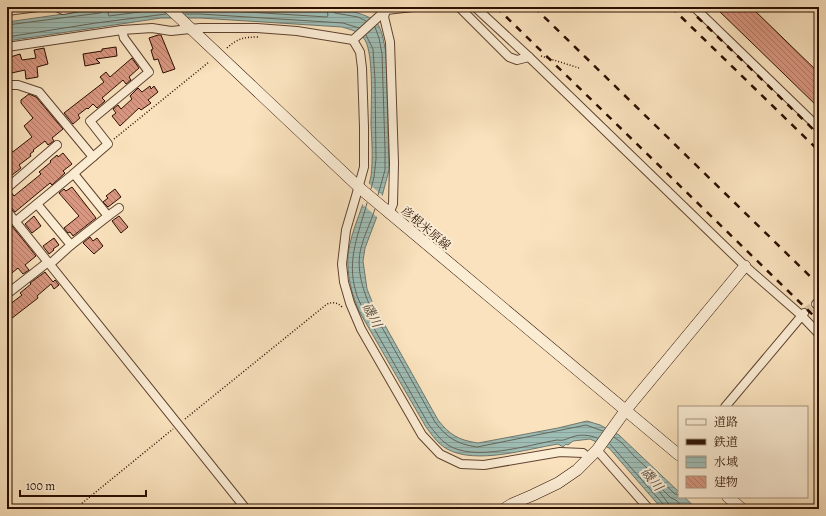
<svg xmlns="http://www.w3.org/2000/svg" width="826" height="516" font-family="Alegreya,'Noto Serif JP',serif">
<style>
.water{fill:url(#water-rules);stroke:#70776d}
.pier{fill:#f9e2bd}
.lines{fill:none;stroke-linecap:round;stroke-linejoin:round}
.shore{stroke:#65665a;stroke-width:1}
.building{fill:url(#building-back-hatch);stroke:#2c0e00}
.street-tunnel{stroke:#dac2a1;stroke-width:8;stroke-dasharray:8 4;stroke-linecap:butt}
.street-casing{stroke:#5f432f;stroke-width:10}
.secondary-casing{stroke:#2c0e00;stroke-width:12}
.path{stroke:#2c0e00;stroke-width:1.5;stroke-dasharray:1 2;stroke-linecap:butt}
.street{stroke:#fbecd4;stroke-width:8}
.secondary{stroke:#fbecd4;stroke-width:11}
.rail{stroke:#2c0e00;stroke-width:2.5;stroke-dasharray:7 7;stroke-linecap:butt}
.labels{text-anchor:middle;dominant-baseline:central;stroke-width:4;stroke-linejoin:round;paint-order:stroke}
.street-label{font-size:12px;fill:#2c0e00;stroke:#fbecd4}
.water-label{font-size:13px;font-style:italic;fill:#544b3f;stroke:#fbecd4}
</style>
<defs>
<pattern id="water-rules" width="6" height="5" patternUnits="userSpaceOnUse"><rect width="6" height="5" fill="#9ebdb5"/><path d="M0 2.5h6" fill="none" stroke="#88a19a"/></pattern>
<pattern id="building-back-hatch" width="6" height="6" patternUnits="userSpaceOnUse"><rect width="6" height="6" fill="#d99781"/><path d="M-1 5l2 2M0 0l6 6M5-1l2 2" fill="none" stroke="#b07a67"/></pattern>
</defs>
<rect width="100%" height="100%" fill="#f9e2bd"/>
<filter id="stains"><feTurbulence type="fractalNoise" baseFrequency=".005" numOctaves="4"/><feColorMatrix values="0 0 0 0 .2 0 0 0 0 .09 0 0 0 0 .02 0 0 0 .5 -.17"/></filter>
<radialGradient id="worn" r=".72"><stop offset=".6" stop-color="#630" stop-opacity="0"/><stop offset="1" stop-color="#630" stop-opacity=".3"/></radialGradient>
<!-- water -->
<path class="water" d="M113,7H327C341,10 371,12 379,26C383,34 384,44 386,53L389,170L376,219L365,248L363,261L367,289L373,304L438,420C450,435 458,440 478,443L558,428L587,421L600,425L619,435L679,492V497H684L697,509H662L609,448L590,439L573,441L568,445L566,444L563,447L558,444C527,449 476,465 447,449C438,444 432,435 426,427L359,311C351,292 347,275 348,255C351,228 366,203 371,176C373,159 372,142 371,125C371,105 374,56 365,40C359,31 352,30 342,27L200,18H161L7,41V22Z"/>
<!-- pier -->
<polygon class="pier" points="367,182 384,197 378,218 361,203"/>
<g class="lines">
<!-- shore -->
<g class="shore">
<polyline points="109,7 108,14 109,16 162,9"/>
<polyline points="267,7 318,10 320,7"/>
<polyline points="331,7 332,11 335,13 358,17 366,21"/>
<polyline points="180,9 200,9 327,17 328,15 326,7"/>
<polyline points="185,14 200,14 343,23 359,28"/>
<polyline points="7,25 100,13 103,11 104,7"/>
<polyline points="375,27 379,38 382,54 385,149 385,170 378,195"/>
<polyline points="366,35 373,49 375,80 376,159 374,177 371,189"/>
<polyline points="7,37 96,23 166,14"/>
<path d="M367,203C359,233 346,260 356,292C357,298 361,304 363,309L429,425C435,432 440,440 448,445C474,462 528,445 557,440C564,441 566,439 572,437C580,434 590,435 597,438"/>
<path d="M375,209C371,222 364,235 361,248C356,267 362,288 370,306L435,422C447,438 457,444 477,447L586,425L603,431"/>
<polyline points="614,437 622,443 634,456 675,494 679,495"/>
<polyline points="610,444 664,505 665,509"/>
<polyline points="670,509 668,503 658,490 658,487 660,487 671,498 676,500 684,509"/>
</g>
</g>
<!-- building -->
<g class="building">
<polygon points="715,7 751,7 819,73 819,108"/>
<polygon points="158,35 161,35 175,69 163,73 158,59 154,60 151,50 153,49 149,38"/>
<polygon points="116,47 117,56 96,59 100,63 85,66 83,54 102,51 102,49"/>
<polygon points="44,48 48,64 37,67 38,77 26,79 25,70 7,74 7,58 20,54 22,60 36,58 34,50"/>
<polygon points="132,58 139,68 129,77 131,80 126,84 123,80 102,98 105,101 97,108 93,104 88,109 87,108 78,115 80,118 73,124 64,113 104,82 100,77 106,72 110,77"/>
<polygon points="150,86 151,89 154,86 158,92 148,100 151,103 141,110 139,108 120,126 112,116 116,113 113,109 118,105 121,109 132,99 130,96 138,88 142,92"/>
<polygon points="29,94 36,97 63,129 52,138 54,141 48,145 45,141 33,150 34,151 30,154 31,156 19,165 21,168 7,179 7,155 14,151 32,137 24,126 33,118 21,103 21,100"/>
<polygon points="63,153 72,164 63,171 65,173 52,185 50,183 15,212 7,202 7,193 11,192 14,196 41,174 39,172 51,162 50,161 57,155 58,157"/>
<polygon points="72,187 96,218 73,236 70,232 68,233 64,228 79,216 59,193 64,189 66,191"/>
<polygon points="115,189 121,197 108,207 103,202 108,198 106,196"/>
<polygon points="34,216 41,226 32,233 25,224"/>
<polygon points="119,216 128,227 121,233 112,221"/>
<polygon points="12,226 36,256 25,265 29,270 23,274 18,268 7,277 7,230"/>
<polygon points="90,237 93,241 97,238 103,246 94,254 83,243"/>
<polygon points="54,238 59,245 53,249 54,250 49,254 43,246"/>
<polygon points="45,272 53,282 55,280 59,285 54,289 51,284 37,296 38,298 7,322 7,308 10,306 9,305 22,295 20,293 31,284 30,283"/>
</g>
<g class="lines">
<!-- street-tunnel -->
<polyline class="street-tunnel" points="805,312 816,304"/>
<defs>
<g id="street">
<polyline points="57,7 63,10 78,7"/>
<polyline points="459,7 509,57 517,60 529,57"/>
<polyline points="475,7 529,57 745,266 801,315 819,334"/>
<polyline points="694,7 819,128"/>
<polyline points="386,10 384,17 390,42 394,163 393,204 389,214"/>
<polyline points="7,11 38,7"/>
<polyline points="353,40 360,52 362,68 364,127 364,167 356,196 346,230 342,264 344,282 350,303 361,329 422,435 440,454 461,464 484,465 560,452 583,453 589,458"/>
<polyline points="7,47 122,30 152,28 171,31 200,28 257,28 297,31 353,40 386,10 413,7"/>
<polyline points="7,85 18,85 39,92 93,157"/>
<polyline points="7,188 57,145"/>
<polyline points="37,204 71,245 50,264"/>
<polyline points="7,211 246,509"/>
<polyline points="108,216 119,208"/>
<polyline points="16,221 72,175 108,144 90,121 149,72 124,38 122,30"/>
<polyline points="71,245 108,216 74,174"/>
<polyline points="7,294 48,262"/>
<polyline points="816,304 819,301"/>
<polyline points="725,407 804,313"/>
<polyline points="597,450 649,509"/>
</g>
<g id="secondary">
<polyline points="168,7 362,190 679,455"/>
<polyline points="728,497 742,509"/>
<polyline points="504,509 512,504 533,495 558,483 577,470 597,450 625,411 745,266"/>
</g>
</defs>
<!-- street casing -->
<use href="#street" class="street-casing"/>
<!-- secondary casing -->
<use href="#secondary" class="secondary-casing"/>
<!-- path -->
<g class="path">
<polyline points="342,7 349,10 373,11"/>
<path d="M227,48C238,38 244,37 259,37"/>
<polyline points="541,56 579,68"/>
<polyline points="114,139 209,62"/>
<path d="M185,419L327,304C333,302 337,302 342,307"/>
<polyline points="75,509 173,429"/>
</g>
<!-- street -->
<use href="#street" class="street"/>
<!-- secondary -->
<use href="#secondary" class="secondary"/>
<!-- rail -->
<g class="rail">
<polyline points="496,7 819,321"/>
<polyline points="534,7 819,285"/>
<polyline points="671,7 819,151"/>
<polyline points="687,7 819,135"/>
</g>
</g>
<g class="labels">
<!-- street labels -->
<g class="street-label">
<text transform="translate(426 228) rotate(40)">彦根米原線</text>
</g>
<!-- water labels -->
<g class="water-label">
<text transform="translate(372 315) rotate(62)">磯川</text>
<text transform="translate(652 479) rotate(50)">磯川</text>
</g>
</g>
<!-- margin -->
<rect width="826" height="516" fill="none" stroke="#f9e2bd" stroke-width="24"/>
<rect x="8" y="8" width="810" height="500" fill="none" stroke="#2c0e00" stroke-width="2"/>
<rect x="12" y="12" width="802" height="492" fill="none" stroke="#2c0e00"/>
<!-- legend -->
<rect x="678" y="406" width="130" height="92" fill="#fbecd4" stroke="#a8937f"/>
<rect x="686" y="419" width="20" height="6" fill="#fbecd4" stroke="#a8937f"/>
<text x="714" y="426" font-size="12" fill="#2c0e00">道路</text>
<rect x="686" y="439" width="20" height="6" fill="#2c0e00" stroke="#a8937f"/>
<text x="714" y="446" font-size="12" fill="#2c0e00">鉄道</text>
<rect x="686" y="456" width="20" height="12" fill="url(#water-rules)" stroke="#a8937f"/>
<text x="714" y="466" font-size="12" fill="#2c0e00">水域</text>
<rect x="686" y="476" width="20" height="12" fill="url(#building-back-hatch)" stroke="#a8937f"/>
<text x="714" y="486" font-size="12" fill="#2c0e00">建物</text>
<!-- scale -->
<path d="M20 490v6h126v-6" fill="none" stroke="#2c0e00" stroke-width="2"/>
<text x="26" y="490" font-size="12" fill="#2c0e00" stroke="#fbecd4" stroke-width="3" paint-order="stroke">100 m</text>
<rect width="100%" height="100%" filter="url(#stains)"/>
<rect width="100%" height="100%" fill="url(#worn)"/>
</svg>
